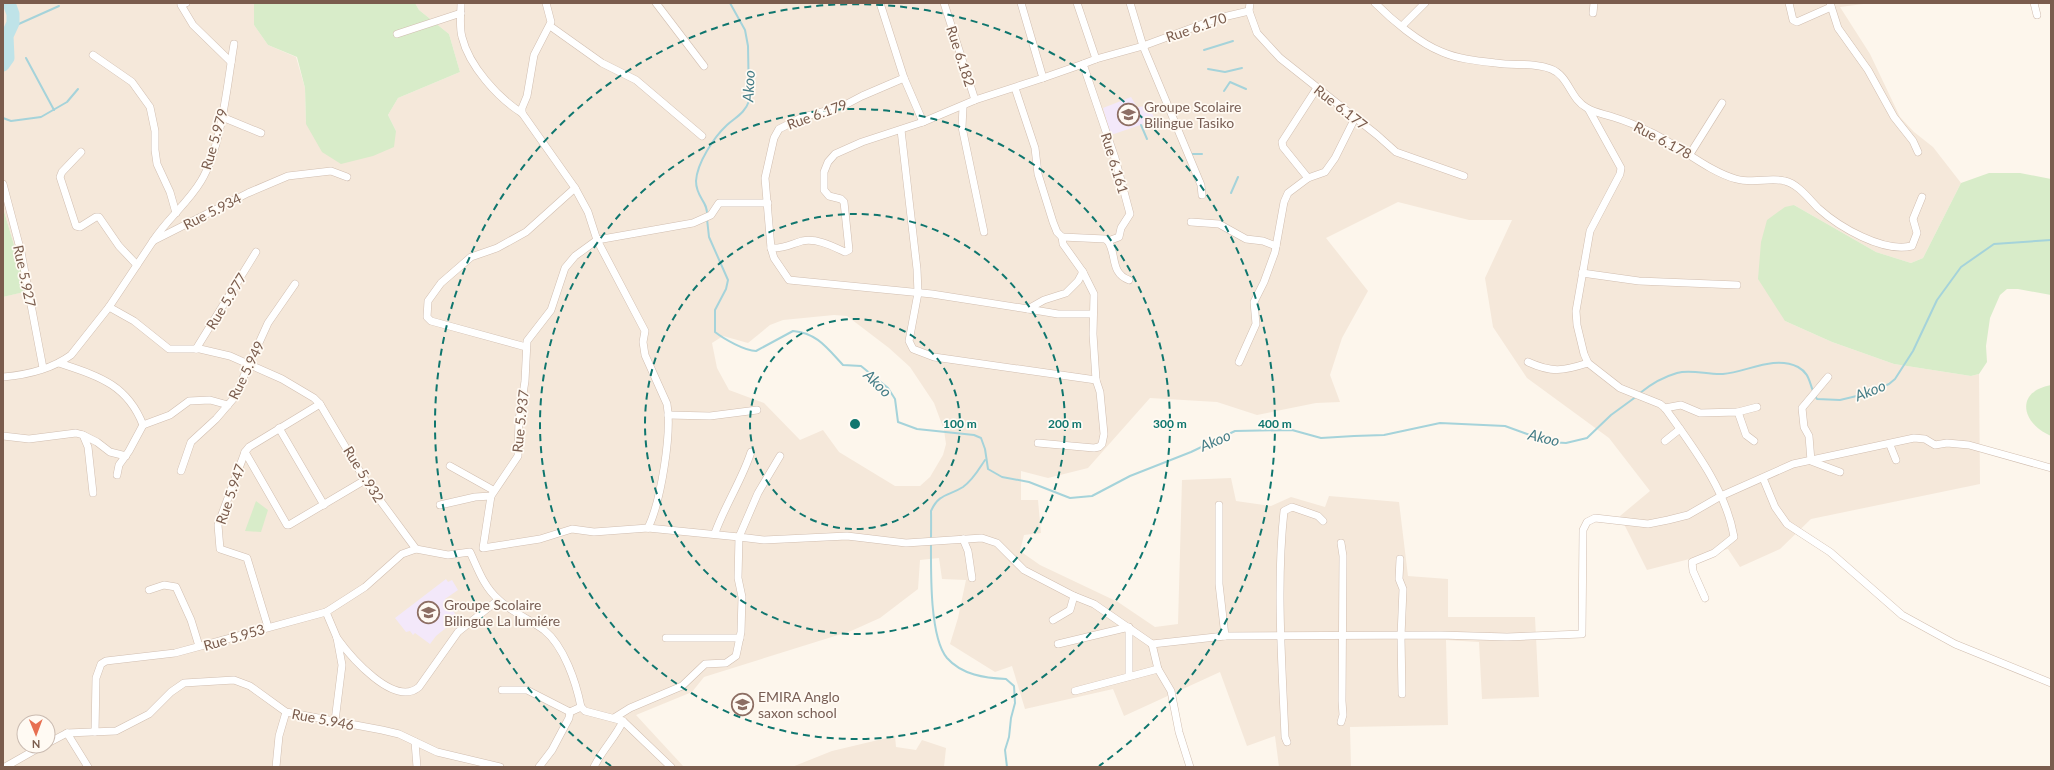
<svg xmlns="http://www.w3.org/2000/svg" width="2054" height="770" font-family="Lato,sans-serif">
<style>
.residential{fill:#f5e8da;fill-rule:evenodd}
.education{fill:#f3e8fa}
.green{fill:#d8ecc9}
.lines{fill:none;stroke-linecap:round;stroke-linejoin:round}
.stream{stroke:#a5d3da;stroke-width:2}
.river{stroke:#bfe3e8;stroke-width:13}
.minor-casing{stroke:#d1beb0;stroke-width:8}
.minor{stroke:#fff;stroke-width:7}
.ring{fill:none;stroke:#0f766e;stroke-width:2;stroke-dasharray:7 5}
.labels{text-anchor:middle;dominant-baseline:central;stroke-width:3.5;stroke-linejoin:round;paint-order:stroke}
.street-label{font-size:14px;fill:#7a5c4d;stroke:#fffaf3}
.education-label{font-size:14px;fill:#785e54;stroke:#fffaf3;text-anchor:start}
.water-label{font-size:15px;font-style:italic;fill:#437c86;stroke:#fffaf3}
.centre{fill:#0f766e;stroke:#fffaf3;stroke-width:2}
.ring-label{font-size:12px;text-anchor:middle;font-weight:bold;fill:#0f766e;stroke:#fffaf3;stroke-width:3.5;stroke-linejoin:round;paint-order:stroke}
</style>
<rect width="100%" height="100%" fill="#fdf6ec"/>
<!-- residential -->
<g class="residential">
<path d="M3,3H254V25L268,45L296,57L305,88L306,124L396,131L388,115L398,98L460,72L449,34L419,10L415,3H1871L1840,7L1870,54L1900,117L1914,132L1933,147L1961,183L1923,258L1911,263L1876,252L1794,205L1785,321L1832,342L1894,364L1971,376L1979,374L1980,484L1811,519L1780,549L1740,567L1728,549L1647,570L1620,516L1650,491L1609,438L1527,378L1493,327L1485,278L1512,220H1469L1398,202L1326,238L1368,291L1342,338L1330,375L1340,402L1316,403L1257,415L1217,402L1150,398L1088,468L1048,478L1021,471V500H1038L1041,533L1024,535L1020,551L1040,565L1118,602L1155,627L1178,624L1182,480L1231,478L1236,501L1271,506L1291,497L1325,507L1329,496L1399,502L1408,576L1448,579V617H1535L1539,697L1482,699L1479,642L1446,640L1448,725L1350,727L1351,767H1279L1275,736L1247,746L1220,672L1124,716L1113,689L1025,709L1012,666L995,672L950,644L958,618L966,580L942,579L939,558L920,560L918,589L880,618L851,631L704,677L692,692L636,715L684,767H3V297L23,292L22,272L3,208ZM834,315L847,316L889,348L910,367L934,403L944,430L946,444L943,455L930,477L920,486H895L839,452L823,430L800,440L764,403L729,390L717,368L712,343L723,336L748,343L770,325L783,320ZM24,722H48V746H24Z"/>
<polygon points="895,736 896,747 916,750 922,740 946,748 944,767 792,767 832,751"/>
</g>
<!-- education -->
<g class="education">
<polygon points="1131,97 1137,107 1149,106 1155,120 1111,135 1103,108"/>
<polygon points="446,579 448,582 452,580 458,590 445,599 458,618 436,636 430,644 415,633 413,635 410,631 406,632 395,618"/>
</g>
<!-- green -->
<g class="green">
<polygon points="254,3 415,3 419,10 449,34 460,72 398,98 388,115 396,131 394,147 373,156 341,164 322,152 306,124 305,88 297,57 268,45 254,25"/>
<polygon points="1989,173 2020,173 2051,179 2051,295 2018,289 2007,289 2000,295 1990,318 1986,346 1987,362 1979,374 1971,376 1894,364 1832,342 1785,321 1758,279 1761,242 1767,220 1785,207 1794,205 1876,252 1911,263 1923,258 1961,183"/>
<polygon points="3,208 22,272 24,292 3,297"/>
<path d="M2051,385V436C2022,424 2014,392 2051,385Z"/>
<polygon points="256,501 268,510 261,532 245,531"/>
</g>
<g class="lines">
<!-- stream -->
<g class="stream">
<polyline points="12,27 59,6"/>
<polyline points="1204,50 1233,41"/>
<polyline points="26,58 54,110"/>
<polyline points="1208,69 1225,72 1242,68"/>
<polyline points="1224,91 1230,82 1246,89"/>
<polyline points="3,118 11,121 41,117 67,102 78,89"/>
<polyline points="1141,125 1147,139"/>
<polyline points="1191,154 1202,154"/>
<polyline points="1231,193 1238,177"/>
<path d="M707,215C708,201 696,198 696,181C697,163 714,137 727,125C736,117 745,113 749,101L748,46L745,30L730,3"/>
<path d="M707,219L709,237L728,280L726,289L715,310V332C724,339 745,351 756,351L793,331C817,333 827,348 843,365L861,366L888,388L895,399L898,422L917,429L974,435L981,438L985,449L988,469L1002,477L1029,482L1070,498L1092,496L1130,476L1191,452L1235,431L1292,430L1321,438L1354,436L1384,435L1440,423L1505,426L1549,442L1566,443L1587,438L1611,415L1637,396"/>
<path d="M1640,393C1651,384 1663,377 1677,373C1691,369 1708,375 1723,374C1747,372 1774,355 1798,367C1809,373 1809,381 1813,391"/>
<polyline points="1815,396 1817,399 1840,400 1865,394 1889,384 1895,379 1913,351 1937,300 1961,267 1994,244 2051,240"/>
<path d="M985,460C979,469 973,480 963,487C949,496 939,493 931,511C932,545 926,633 947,658C962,675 985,678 1006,679L1014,686L1015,703L1011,718L1009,737L1005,750L1007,767"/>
</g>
<!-- river -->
<polyline class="river" points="3,65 8,58 7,36 13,23 13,14 9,3"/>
<defs>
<g id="minor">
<polyline points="186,3 181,5 193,25 231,62"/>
<path d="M461,3C461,14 459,26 462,37C469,66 498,98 522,113"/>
<polyline points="546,3 551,22 534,55 527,96 522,108 522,113 575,188 588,212 597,240 575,256 565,268 551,310 527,341 525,381 519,420 518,456 491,496 483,548 540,539 572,529 594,532 648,528 739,537 738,578 742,597 741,632 736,656 726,663 705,664 682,686 630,708 614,718"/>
<polyline points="656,3 704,66"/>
<polyline points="880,3 904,78 923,122 975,100 944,3"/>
<polyline points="1130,3 1143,46 1219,18 1249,11"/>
<polyline points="1250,3 1249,11 1257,33 1280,58 1377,135 1396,152 1464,176"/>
<path d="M1375,3C1392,20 1419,43 1442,52C1458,59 1478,61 1496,63C1514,66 1533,62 1551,69C1569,76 1570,99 1587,108C1595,113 1605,114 1613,117C1626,121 1638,126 1650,132C1679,145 1707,171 1736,179C1754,184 1770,177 1785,181C1798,184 1809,199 1818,208C1839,227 1883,253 1912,246L1917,233L1913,219L1922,197"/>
<polyline points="1789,3 1793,20 1797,22 1831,7"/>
<polyline points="1830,3 1838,28 1868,70 1894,117 1913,141 1918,152"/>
<polyline points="2034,3 2037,15"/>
<polyline points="1593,13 1594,3"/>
<polyline points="550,26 602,63 636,80 702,136"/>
<polyline points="1402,26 1425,3"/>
<polyline points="397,34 461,13"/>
<polyline points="93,55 132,82 150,107 155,131 155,150 157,164 170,192 176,213"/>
<polyline points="1096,59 1143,46 1201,185 1202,195"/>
<polyline points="904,78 862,96 843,106 803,117 779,129 774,138 765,178 771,248 774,258 789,280 932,294 1028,309 1044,300 1066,293 1078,281 1083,272 1063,244 1062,237 1105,239 1108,241 1119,237 1121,228 1130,214 1115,158 1083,64 1096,59 1077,3"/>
<polyline points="1043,78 1083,64"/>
<polyline points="1015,88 1035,148 1038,174 1053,222 1057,232 1062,237"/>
<polyline points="975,100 1043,78 1021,3"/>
<polyline points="963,107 962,127 984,232"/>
<path d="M1589,110L1621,168L1620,174L1590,231L1576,311L1577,325L1584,354L1588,363L1620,388L1660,404L1665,408C1692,446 1726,489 1734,537L1714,553L1692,562L1693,571L1705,598"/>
<polyline points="222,117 261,133"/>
<polyline points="901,130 917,269 918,293 909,341 913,349 934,357 1096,380"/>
<polyline points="81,152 62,172 60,177 76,226 80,227 96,217 99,217 119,246 137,265"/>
<polyline points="1690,154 1722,103"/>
<polyline points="1308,178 1283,147 1282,142 1317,88"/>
<polyline points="3,184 21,252 43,368"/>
<polyline points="1191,222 1219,224 1246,239 1263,241 1276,246"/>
<path d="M153,241C167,219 188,203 201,181C222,146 227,85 234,44"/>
<path d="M1108,241C1117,255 1110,273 1129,280"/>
<path d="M771,248C783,249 791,244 802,241C817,238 832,246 845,252L849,250L844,202L841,199L829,196L824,190V172L828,162L835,154L862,142L923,122"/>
<polyline points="1582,273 1639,281 1737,285"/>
<polyline points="109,307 153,241 248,193 288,176 331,171 347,177"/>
<polyline points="1028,309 1058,314 1093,314"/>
<polyline points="526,347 431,321 427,317 428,301 441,283 471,257 497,248 526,232 575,188"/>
<polyline points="196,349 256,252"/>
<polyline points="1239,362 1256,324 1254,302 1264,282 1275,252 1284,202 1288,193 1308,178 1325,172 1335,158 1355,118"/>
<path d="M1528,362C1552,373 1563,371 1588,363"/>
<path d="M59,363C98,376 127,384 143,425L170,415L189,401L210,400L228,405"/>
<path d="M3,377C26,375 52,369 71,355L109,307L134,321L169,349H200L230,356L282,379L314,398L320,404L365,480L416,549L448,555L470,552C478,569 484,587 498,599C511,612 529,619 544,630C564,646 576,682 581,707L585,711L623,721L671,767"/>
<polyline points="1828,377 1802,408 1804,427 1809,436 1811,461 1840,472"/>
<polyline points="1665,408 1681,405 1700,413 1738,412 1746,435 1754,441"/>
<polyline points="1738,412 1757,407"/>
<polyline points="668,415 710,416 757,410"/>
<polyline points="279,428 324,505"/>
<polyline points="83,435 97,442 110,452 126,456"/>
<polyline points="3,436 29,439 76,433 83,435 88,447 93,493"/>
<polyline points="1665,441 1680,429"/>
<polyline points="1038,443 1094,448 1099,447 1102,444 1104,434 1100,392 1096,380 1093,334 1094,294 1083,272"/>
<polyline points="1890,445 1896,460"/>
<polyline points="245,452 287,525 289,525 365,480"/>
<polyline points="780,456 758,493 739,537 764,540 847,536 906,543 982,538 997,543 1024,570 1074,596 1094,604 1152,644 1225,636 1440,635 1507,637 1582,634 1583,530 1587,522 1595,518 1648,524 1668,520 1688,515 1721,496 1793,464 1914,438 1925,439 1935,445 1947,443 1969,445 2051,468"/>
<polyline points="450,466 493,490"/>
<polyline points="181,471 191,442 216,419 234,398 268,323 295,284"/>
<polyline points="117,475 119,465 129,451 143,425"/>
<polyline points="1763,478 1775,507 1787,524 1830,552 1902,615 1955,644 2051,683"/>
<polyline points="440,505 475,497 491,496"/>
<polyline points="1219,505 1219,584 1225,636"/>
<path d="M648,528C661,501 672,433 667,404L645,355L643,342L645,331L597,240L693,223L711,215L719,203H768"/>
<path d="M715,533C725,505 742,480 751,452"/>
<polyline points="963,539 968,551 972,578"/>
<polyline points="1341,543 1343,556 1342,701 1343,715 1341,722"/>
<polyline points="1400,559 1399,579 1403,589 1401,636 1402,694"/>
<polyline points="149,590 164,585 176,587 191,620 199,646"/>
<polyline points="326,612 337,638 342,665 335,721"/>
<polyline points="1053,620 1070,610 1074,596"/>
<polyline points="268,627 247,558 220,549 218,525 245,452 249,447 320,404"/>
<path d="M337,638C350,656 394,708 419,687L458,632L498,600"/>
<polyline points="666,638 740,638"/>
<polyline points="1058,644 1129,627 1129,676"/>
<polyline points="1152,644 1158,669 1171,691 1179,732 1190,767"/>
<polyline points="502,690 527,690 570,712"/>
<polyline points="1075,691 1158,669"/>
<polyline points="95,732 96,678 101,664 106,661 175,653 326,612 365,587 402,554 416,549"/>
<polyline points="67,733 88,767"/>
<polyline points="415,742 417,767"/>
<path d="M1287,742L1285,737C1282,662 1276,585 1284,511L1292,507L1318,516L1323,521"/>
<polyline points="48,743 67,733 116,731 149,714 171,692 184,683 234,680 250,686 286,712 382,730 399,734 437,752 500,767"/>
<polyline points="5,767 42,746"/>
<polyline points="276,767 279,736 286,712"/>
<polyline points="539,767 552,750 569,718 570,712 581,707"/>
<path d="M594,767C602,750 615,738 623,721"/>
</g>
</defs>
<!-- minor casing -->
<use href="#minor" class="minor-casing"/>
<!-- minor -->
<use href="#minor" class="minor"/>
</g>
<!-- distance rings -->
<g class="ring">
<circle cx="855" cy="424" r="105"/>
<circle cx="855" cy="424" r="210"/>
<circle cx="855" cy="424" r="315"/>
<path d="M611 766A420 420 0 1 1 1099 766"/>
</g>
<!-- icons -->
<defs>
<symbol id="school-ring" viewBox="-11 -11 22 22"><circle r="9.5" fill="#fffaf3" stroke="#8d6e63" stroke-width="1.5"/><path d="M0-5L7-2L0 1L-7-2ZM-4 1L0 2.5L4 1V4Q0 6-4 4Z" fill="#8d6e63"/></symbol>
</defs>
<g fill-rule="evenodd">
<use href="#school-ring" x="1116" y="102" width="25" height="25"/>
<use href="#school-ring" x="416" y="600" width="25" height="25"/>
<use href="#school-ring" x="730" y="692" width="25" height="25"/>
</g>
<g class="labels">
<!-- street labels -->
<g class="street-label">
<text transform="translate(1196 27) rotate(-19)">Rue 6.170</text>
<text transform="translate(961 56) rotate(72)">Rue 6.182</text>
<text transform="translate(1341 107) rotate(38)">Rue 6.177</text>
<text transform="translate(817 114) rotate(-20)">Rue 6.179</text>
<text transform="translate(214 139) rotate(-74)">Rue 5.979</text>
<text transform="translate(1663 140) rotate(28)">Rue 6.178</text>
<text transform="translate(1115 163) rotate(73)">Rue 6.161</text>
<text transform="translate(212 211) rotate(-27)">Rue 5.934</text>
<text transform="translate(25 276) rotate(78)">Rue 5.927</text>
<text transform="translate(226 301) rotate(-58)">Rue 5.977</text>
<text transform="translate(246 370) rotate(-64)">Rue 5.949</text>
<text transform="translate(520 421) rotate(-84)">Rue 5.937</text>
<text transform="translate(364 474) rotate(58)">Rue 5.932</text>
<text transform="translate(230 494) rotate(-71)">Rue 5.947</text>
<text transform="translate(234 637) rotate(-16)">Rue 5.953</text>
<text transform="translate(323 719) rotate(11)">Rue 5.946</text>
</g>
<!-- education labels -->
<g class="education-label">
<text x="1144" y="106">Groupe Scolaire<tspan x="1144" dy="16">Bilingue Tasiko</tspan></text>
<text x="444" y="604">Groupe Scolaire<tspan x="444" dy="16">Bilingue La lumiére</tspan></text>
<text x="758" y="696">EMIRA Anglo<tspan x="758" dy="16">saxon school</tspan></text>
</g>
<!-- water labels -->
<g class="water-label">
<text transform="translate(748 86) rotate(-87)">Akoo</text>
<text transform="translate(878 383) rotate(44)">Akoo</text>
<text transform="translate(1870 390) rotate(-22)">Akoo</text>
<text transform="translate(1544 437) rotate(13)">Akoo</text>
<text transform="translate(1215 440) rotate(-23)">Akoo</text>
</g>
</g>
<circle cx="855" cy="424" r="6" class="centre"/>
<g class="ring-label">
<text x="960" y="428">100 m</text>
<text x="1065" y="428">200 m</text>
<text x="1170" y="428">300 m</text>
<text x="1275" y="428">400 m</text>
</g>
<!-- border -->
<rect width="2054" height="770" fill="none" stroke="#7a5c4d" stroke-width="8"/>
<!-- north arrow -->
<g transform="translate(36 734) rotate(179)"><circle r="19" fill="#fffaf3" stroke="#cabbb1"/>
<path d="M0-3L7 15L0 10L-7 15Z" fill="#e76f51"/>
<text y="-6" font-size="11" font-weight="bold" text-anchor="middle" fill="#7a5c4d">N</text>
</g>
</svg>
